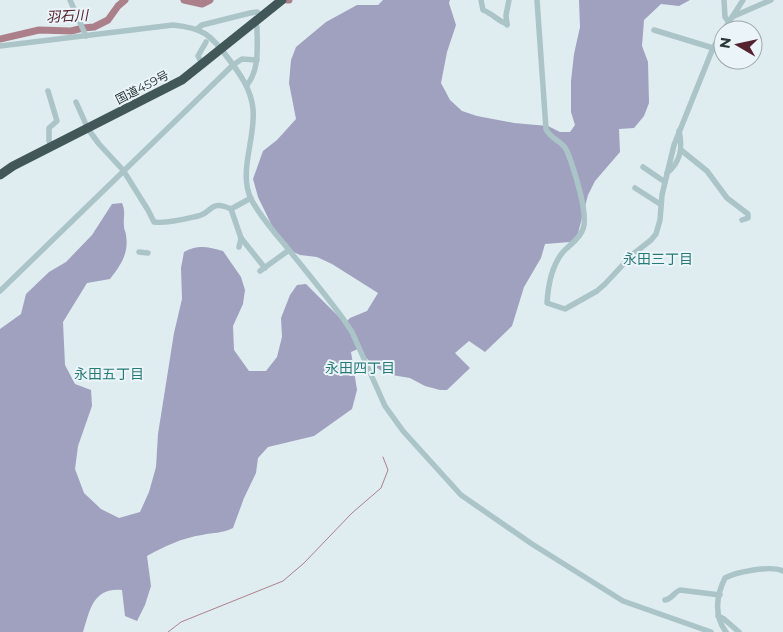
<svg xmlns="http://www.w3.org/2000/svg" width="783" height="632" font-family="Montserrat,'Noto Sans JP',sans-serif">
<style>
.green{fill:#a0a0bf}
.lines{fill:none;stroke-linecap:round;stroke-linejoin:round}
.stream{stroke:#ac808b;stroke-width:1}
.river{stroke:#ac808b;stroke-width:7}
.minor{stroke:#abc4c8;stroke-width:5.5}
.highway{stroke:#425757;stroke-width:9}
.labels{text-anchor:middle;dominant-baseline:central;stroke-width:4;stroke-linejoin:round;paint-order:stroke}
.street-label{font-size:12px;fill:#2a3737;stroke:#ebf5f9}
.water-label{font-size:14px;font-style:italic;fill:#55222f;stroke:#ebf5f9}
.neighbourhood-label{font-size:14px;fill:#287a75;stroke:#ebf5f9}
</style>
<rect width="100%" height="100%" fill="#dfedf1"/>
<!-- green -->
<path class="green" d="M383,0H450L449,3L456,25L447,52L441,83L450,100L462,111L477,116L514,123L548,126L560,132H570L575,125L571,112V81L574,54L580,27L579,0H690L679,6L661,4L644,20L642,46L648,62L649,103L644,116L634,128L619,129L620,152L595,181L588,195L577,237L570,242L545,244L541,258L524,287L512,326L485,352L469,341L455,353L470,368L447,390H440L425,386L410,378L386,374L373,365L358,349L351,352L357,390L352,409L314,436L268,447L258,458L256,473L244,498L233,528C220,534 215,532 202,535C182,538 165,546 147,556L151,586L145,605L137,621L125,616L122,590C93,587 90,610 83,632H0V329L21,314L26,294L49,272L66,262L92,235L112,204L122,203C126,213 123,217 124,227C124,230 126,232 126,235C129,253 121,265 110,279L87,283L63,322L65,365L75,384L91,390L92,406L78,446L75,469L84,493L101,509L119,518L140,512L149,492L156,467L158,434L174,333L182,299L181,268L184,252C197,244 209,247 223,251L241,277L245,290L243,304L233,326L234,350L249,371H266L277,357L282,337L281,318L290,295L297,285L306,284L345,323L350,318L367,311L378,293L332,264L317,257L300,255L289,250L274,230L258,197L253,179L263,151L277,140L296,119L289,83L291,60L296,47L326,22L357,5H378Z"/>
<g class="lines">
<!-- stream -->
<polyline class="stream" points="168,632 181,622 283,581 304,563 352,513 381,488 388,470 383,457"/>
<!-- river -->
<g class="river">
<polyline points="184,0 202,4 210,0"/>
<polyline points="287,0 289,0"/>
<polyline points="0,39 39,30 71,31 83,28 94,27 108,20 118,6 125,0"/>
</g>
<!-- minor -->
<g class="minor">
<polyline points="70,0 86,36"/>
<path d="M481,0L483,10C493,14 498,21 507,24"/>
<path d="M537,0L546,129C550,139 563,141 567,151C573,166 589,214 583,229C579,240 570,244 563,252C552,265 548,287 547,303L565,309L597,291L605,284L632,255L651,240L656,234L660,220L662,195L674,145L713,48L723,32"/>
<polyline points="724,0 725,17 729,22"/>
<polyline points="732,17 771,0"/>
<polyline points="507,25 506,15 509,0"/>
<polyline points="197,29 202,25 250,13 257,12 262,17"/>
<polyline points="654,30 713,48"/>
<polyline points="724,30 743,0"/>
<path d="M0,46L173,25C203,28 210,34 228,58C240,74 251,89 253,109C256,138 238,171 251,199C260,216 273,231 285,245C305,270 325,294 344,320L352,332L385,406L403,431L461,495L532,544L623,601L711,632"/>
<polyline points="203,65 198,56 206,42"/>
<path d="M247,85C260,69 257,46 257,27L254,23"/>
<polyline points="48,91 57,121 49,128 49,141 52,147"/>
<path d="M76,102L88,129L99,144L123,170L148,210L154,222C167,224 185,219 198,216C212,213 210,199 231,209L251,198"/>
<polyline points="681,150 707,171 727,198 748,214 748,218 742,220"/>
<polyline points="643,167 665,182"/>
<path d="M667,173C681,162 683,148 679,131"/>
<polyline points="635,188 660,204"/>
<polyline points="231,209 241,238 265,268"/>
<polyline points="239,247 241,238"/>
<polyline points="139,252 148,253"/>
<polyline points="260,271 289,250"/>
<polyline points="0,291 233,65 242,59 257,60"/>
<path d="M665,600C672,599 674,592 680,590L720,595"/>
<polyline points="718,616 724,619 739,632"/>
<path d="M726,632C714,616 716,596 725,578C736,572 771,565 783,571"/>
</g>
<!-- highway -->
<polyline class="highway" points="0,175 13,166 182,80 282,0"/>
</g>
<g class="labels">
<!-- street labels -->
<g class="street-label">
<text transform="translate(142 87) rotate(-27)">国道459号</text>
</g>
<!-- water labels -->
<g class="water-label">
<text transform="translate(67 16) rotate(-3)">羽石川</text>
</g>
<!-- neighbourhood labels -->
<g class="neighbourhood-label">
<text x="658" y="259">永田三丁目</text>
<text x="360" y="368">永田四丁目</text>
<text x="109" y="374">永田五丁目</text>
</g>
</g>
<!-- north arrow -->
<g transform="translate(738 45) rotate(279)"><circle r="24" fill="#ebf5f9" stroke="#9ea9ab"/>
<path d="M0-4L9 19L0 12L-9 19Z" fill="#55222f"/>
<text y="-8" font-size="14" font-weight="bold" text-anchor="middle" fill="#2a3737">N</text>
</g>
</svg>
